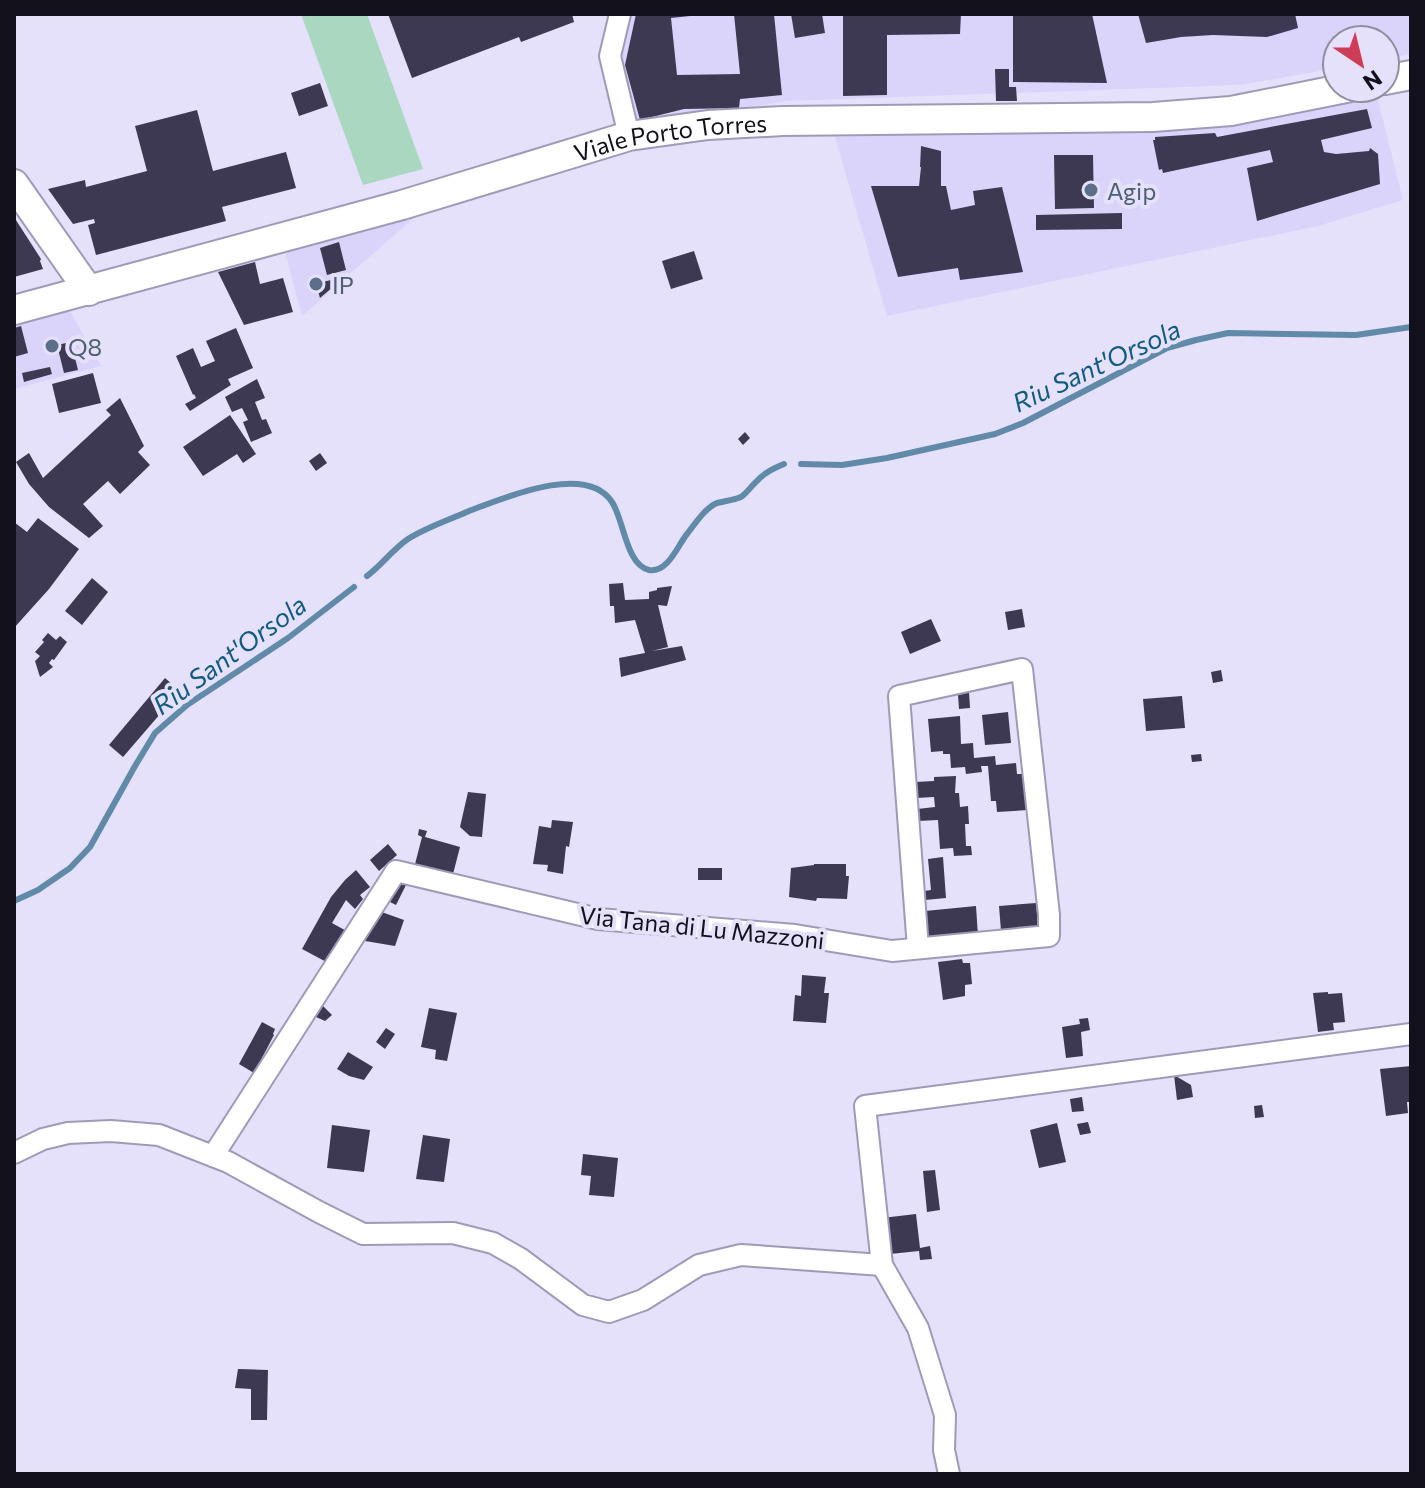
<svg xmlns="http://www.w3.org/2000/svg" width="1425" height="1488" font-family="Commissioner,sans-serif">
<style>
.built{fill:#dad4fb}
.green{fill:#a9d7c0}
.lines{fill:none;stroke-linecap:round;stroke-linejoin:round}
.stream{stroke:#608aa8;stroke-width:6}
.building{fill:#3e3952}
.street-casing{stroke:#9f9ab8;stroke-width:24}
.secondary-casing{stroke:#9f9ab8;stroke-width:32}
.street{stroke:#fff;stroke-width:20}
.secondary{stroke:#fff;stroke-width:28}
.service-dot{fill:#5c6f8a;stroke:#e5e1fb;stroke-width:3}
.labels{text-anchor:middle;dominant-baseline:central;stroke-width:8;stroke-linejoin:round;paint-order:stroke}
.street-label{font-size:24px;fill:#13111b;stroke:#e5e1fb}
.service-label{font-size:24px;fill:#4e5e75;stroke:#e5e1fb;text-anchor:start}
.water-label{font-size:26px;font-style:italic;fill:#115b80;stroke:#e5e1fb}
</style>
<rect width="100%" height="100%" fill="#e5e1fb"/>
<!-- built -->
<g class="built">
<polygon points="629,14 1411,14 1411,54 1385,59 1385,40 1337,40 1337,68 1240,85 787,101 634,127 619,55"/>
<polygon points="1377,96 1403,200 1318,226 887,316 835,137 1113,129"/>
<polygon points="416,216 302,316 285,252"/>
<polygon points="70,311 101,366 14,389 14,326"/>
</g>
<!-- green -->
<polygon class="green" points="301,14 367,14 423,169 363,185"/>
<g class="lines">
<!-- stream -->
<g class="stream">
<polyline points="801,464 842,465 887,458 995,434 1023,423 1167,348 1196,340 1228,333 1356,335 1411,327"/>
<path d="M367,576C382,565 393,549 408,539C427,527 449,520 469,511C504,498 586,462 612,502C624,520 626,565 649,570C668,573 678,545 687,534C695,524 705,508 717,503C725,501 734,500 741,497C747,493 752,485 758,480C765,472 774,468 784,464"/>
<polyline points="14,901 38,890 70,868 90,847 135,766 155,733 187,705 288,638 354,587"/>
</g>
</g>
<!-- building -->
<g class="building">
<polygon points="388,14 572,14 574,22 521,42 519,37 412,78"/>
<polygon points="636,14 690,14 690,16 671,18 677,75 740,74 734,14 774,14 782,95 740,99 739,108 684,109 640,120 625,65"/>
<polygon points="791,14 822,14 825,33 795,38"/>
<polygon points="843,14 961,14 960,34 887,35 887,95 843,96"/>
<polygon points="1013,14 1092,14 1107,83 1013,82"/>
<polygon points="1138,14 1295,14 1298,28 1267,37 1213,35 1181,37 1146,43"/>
<polygon points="995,69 1009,69 1009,87 1016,87 1017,101 996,101"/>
<polygon points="320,83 328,106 299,116 291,93"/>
<polygon points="1367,109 1372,128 1321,140 1324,152 1336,154 1369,151 1370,148 1378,154 1380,184 1257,221 1247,168 1273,162 1270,150 1163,173 1162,169 1159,170 1153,140 1155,140 1155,137 1215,133 1217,137"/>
<polygon points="197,110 213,171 286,152 296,188 222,207 226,221 96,255 88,225 95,223 94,219 73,224 48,189 85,180 86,187 147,171 135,126"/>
<polygon points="921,146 941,151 941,186 946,186 951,210 975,205 973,191 1002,187 1023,272 960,280 958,268 898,277 871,186 919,186 921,167 920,167"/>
<polygon points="1054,155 1093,155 1094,208 1055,209"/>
<polygon points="1122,213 1122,229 1036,230 1036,215"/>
<polygon points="14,217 41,259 40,261 43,269 14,277"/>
<polygon points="339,242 346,270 327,275 320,248"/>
<polygon points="694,251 703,279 671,289 662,261"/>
<polygon points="255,262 260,284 283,278 293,312 244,325 218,272"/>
<polygon points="338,278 340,281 320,298 316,284"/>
<polygon points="21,326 28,353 14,357 14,328"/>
<polygon points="236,328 253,368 228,379 231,385 190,411 185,404 196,398 194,394 193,395 176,356 193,348 201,367 215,361 206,341"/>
<polygon points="71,342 78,370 64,373 57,345"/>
<polygon points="50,367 52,374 24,382 22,373"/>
<polygon points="93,373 101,403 59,413 52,384"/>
<polygon points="257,379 265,398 255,402 262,420 266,419 272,433 251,442 243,422 248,420 242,408 232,412 225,397"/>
<polygon points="120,398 144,446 138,452 150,465 120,494 108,481 83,504 103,526 89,538 49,507 29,484 16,462 29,453 43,478 111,415 106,410"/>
<polygon points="230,415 256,454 243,463 237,454 203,476 183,447"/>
<polygon points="745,432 750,438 743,445 738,439"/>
<polygon points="320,453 327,463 316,471 309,461"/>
<polygon points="38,518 79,549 49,589 14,628 14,522 27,532"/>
<polygon points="92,578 108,592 82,625 65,611"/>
<polygon points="623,583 625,600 649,599 649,592 657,590 657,588 672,586 667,606 658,605 668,647 652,651 682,646 686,660 621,677 619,658 645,653 635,620 615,623 614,606 610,606 609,584"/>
<polygon points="1022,609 1025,627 1008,630 1005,612"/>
<polygon points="931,619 941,641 910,654 901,632"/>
<polygon points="48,633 56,640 60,636 67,642 54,660 52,659 49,663 53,667 40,677 35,661 40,656 35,652 44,642 42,640"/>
<polygon points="1221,670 1223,681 1213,683 1211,672"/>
<polygon points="165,678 180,691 123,757 109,745"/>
<polygon points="969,692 970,708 959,709 958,695"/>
<polygon points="1182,696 1185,728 1146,731 1143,699"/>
<polygon points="1008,712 1011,743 985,745 982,715"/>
<polygon points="960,716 961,744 973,743 974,758 995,756 996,765 1016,763 1017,774 1026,774 1028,810 997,812 996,801 991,801 988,766 981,766 982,772 966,774 965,767 951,768 950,754 943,754 943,751 931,752 928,719"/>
<polygon points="1201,754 1202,761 1192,762 1191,755"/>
<polygon points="956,776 955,793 959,793 960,807 968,806 969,824 965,824 966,846 971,846 972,855 954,856 953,848 940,849 938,820 918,821 917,809 935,807 934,797 916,798 915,782 934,781 934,777"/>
<polygon points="468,792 486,794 482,837 470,836 460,827"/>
<polygon points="552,820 573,822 569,847 566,846 563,874 547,871 548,865 533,864 539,826 551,828"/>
<polygon points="419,829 427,831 425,837 460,847 452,878 414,868 422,837 418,835"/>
<polygon points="388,844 397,855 379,871 370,860"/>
<polygon points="943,857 946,898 925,900 924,891 931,890 928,859"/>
<polygon points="814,864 846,864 846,876 849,876 847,899 817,898 816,901 789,897 791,868 814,865"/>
<rect x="698" y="868" width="24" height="12"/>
<polygon points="356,870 370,887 360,895 363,899 355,909 346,900 332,923 350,933 332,965 302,949 331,897 345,880"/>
<polygon points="397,884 406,885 396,905 384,899"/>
<polygon points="1036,903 1039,932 1001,931 999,906"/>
<polygon points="976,906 978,936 928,941 925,911"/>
<polygon points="376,910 404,920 395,946 359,940"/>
<polygon points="962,959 963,963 970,963 972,984 965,985 965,996 943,1000 938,962"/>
<polygon points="802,975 826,977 824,993 829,993 826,1023 793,1021 795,995 801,996"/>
<polygon points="1328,992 1328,994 1342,993 1345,1022 1333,1023 1334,1030 1318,1032 1313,993"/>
<polygon points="323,1006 332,1015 325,1021 316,1017"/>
<polygon points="429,1008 457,1013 447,1061 435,1059 436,1050 421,1047"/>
<polygon points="1088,1018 1090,1030 1081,1032 1083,1056 1066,1058 1062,1027 1080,1024 1079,1019"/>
<polygon points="262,1022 275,1029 273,1034 274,1035 254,1073 239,1064"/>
<polygon points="386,1028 395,1034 385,1049 376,1042"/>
<polygon points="348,1052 373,1067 364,1080 349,1076 337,1069"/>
<polygon points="1411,1066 1411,1102 1407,1102 1408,1113 1386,1116 1380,1069"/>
<polygon points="1174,1075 1191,1085 1193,1097 1177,1100"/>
<polygon points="1082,1097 1084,1111 1072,1112 1070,1099"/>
<polygon points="1262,1105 1264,1117 1255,1118 1254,1106"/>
<polygon points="1088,1122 1091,1133 1080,1135 1077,1124"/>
<polygon points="1057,1123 1066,1162 1039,1168 1030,1130"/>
<polygon points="332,1125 370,1130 364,1172 327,1168"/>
<polygon points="423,1135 450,1139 444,1182 416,1179"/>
<polygon points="583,1154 618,1158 614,1197 589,1195 591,1176 581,1175"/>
<polygon points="935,1170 940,1210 927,1212 923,1171"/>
<polygon points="916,1214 920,1248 930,1246 932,1259 920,1260 919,1251 890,1254 882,1218"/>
<polygon points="238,1369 268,1370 267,1420 251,1420 251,1389 235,1388"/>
</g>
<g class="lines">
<defs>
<g id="street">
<polyline points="620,14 610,56 629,136"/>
<polyline points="14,1153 43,1139 68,1133 111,1131 159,1135 228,1162 319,1212 363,1234 453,1233 493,1243 521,1259 583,1305 609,1312 643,1300 699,1265 741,1255 882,1265 865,1106 1411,1034"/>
<polyline points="213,1156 396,871 598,919 795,935 892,951 1049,936 1049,915 1022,669 899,696 918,948"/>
<polyline points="882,1265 918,1328 945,1415 944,1450 949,1474"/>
</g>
<g id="secondary">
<polyline points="1385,80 1411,75"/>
<polyline points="14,184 89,291"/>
<path id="s1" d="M14,310L402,205L629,136L708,125L783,121L1153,117L1231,111L1346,88"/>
</g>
</defs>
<!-- street casing -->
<use href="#street" class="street-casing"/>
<!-- secondary casing -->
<use href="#secondary" class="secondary-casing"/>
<!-- street -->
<use href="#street" class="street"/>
<!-- secondary -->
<use href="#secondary" class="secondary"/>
</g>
<!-- markers -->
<g class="service-dot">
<circle cx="1091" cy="190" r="8"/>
<circle cx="316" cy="284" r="8"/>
<circle cx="52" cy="346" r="8"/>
</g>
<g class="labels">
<!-- street labels -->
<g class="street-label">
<text stroke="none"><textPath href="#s1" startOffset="680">Viale Porto Torres</textPath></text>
<text transform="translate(702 927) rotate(6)">Via Tana di Lu Mazzoni</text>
</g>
<!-- service labels -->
<g class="service-label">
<text x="1107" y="190">Agip</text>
<text x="332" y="284">IP</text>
<text x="68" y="346">Q8</text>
</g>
<!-- water labels -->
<g class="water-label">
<text transform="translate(1096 365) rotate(-25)">Riu Sant'Orsola</text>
<text transform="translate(229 654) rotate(-36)">Riu Sant'Orsola</text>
</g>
</g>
<!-- border -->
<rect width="1425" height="1488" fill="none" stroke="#13111b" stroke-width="32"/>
<!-- north arrow -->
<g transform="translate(1361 64) rotate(145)"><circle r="38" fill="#e5e1fb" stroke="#918ea1" stroke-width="2"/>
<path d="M0-6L14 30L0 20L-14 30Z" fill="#cd3d55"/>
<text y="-12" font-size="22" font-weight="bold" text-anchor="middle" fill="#13111b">N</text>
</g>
</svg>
